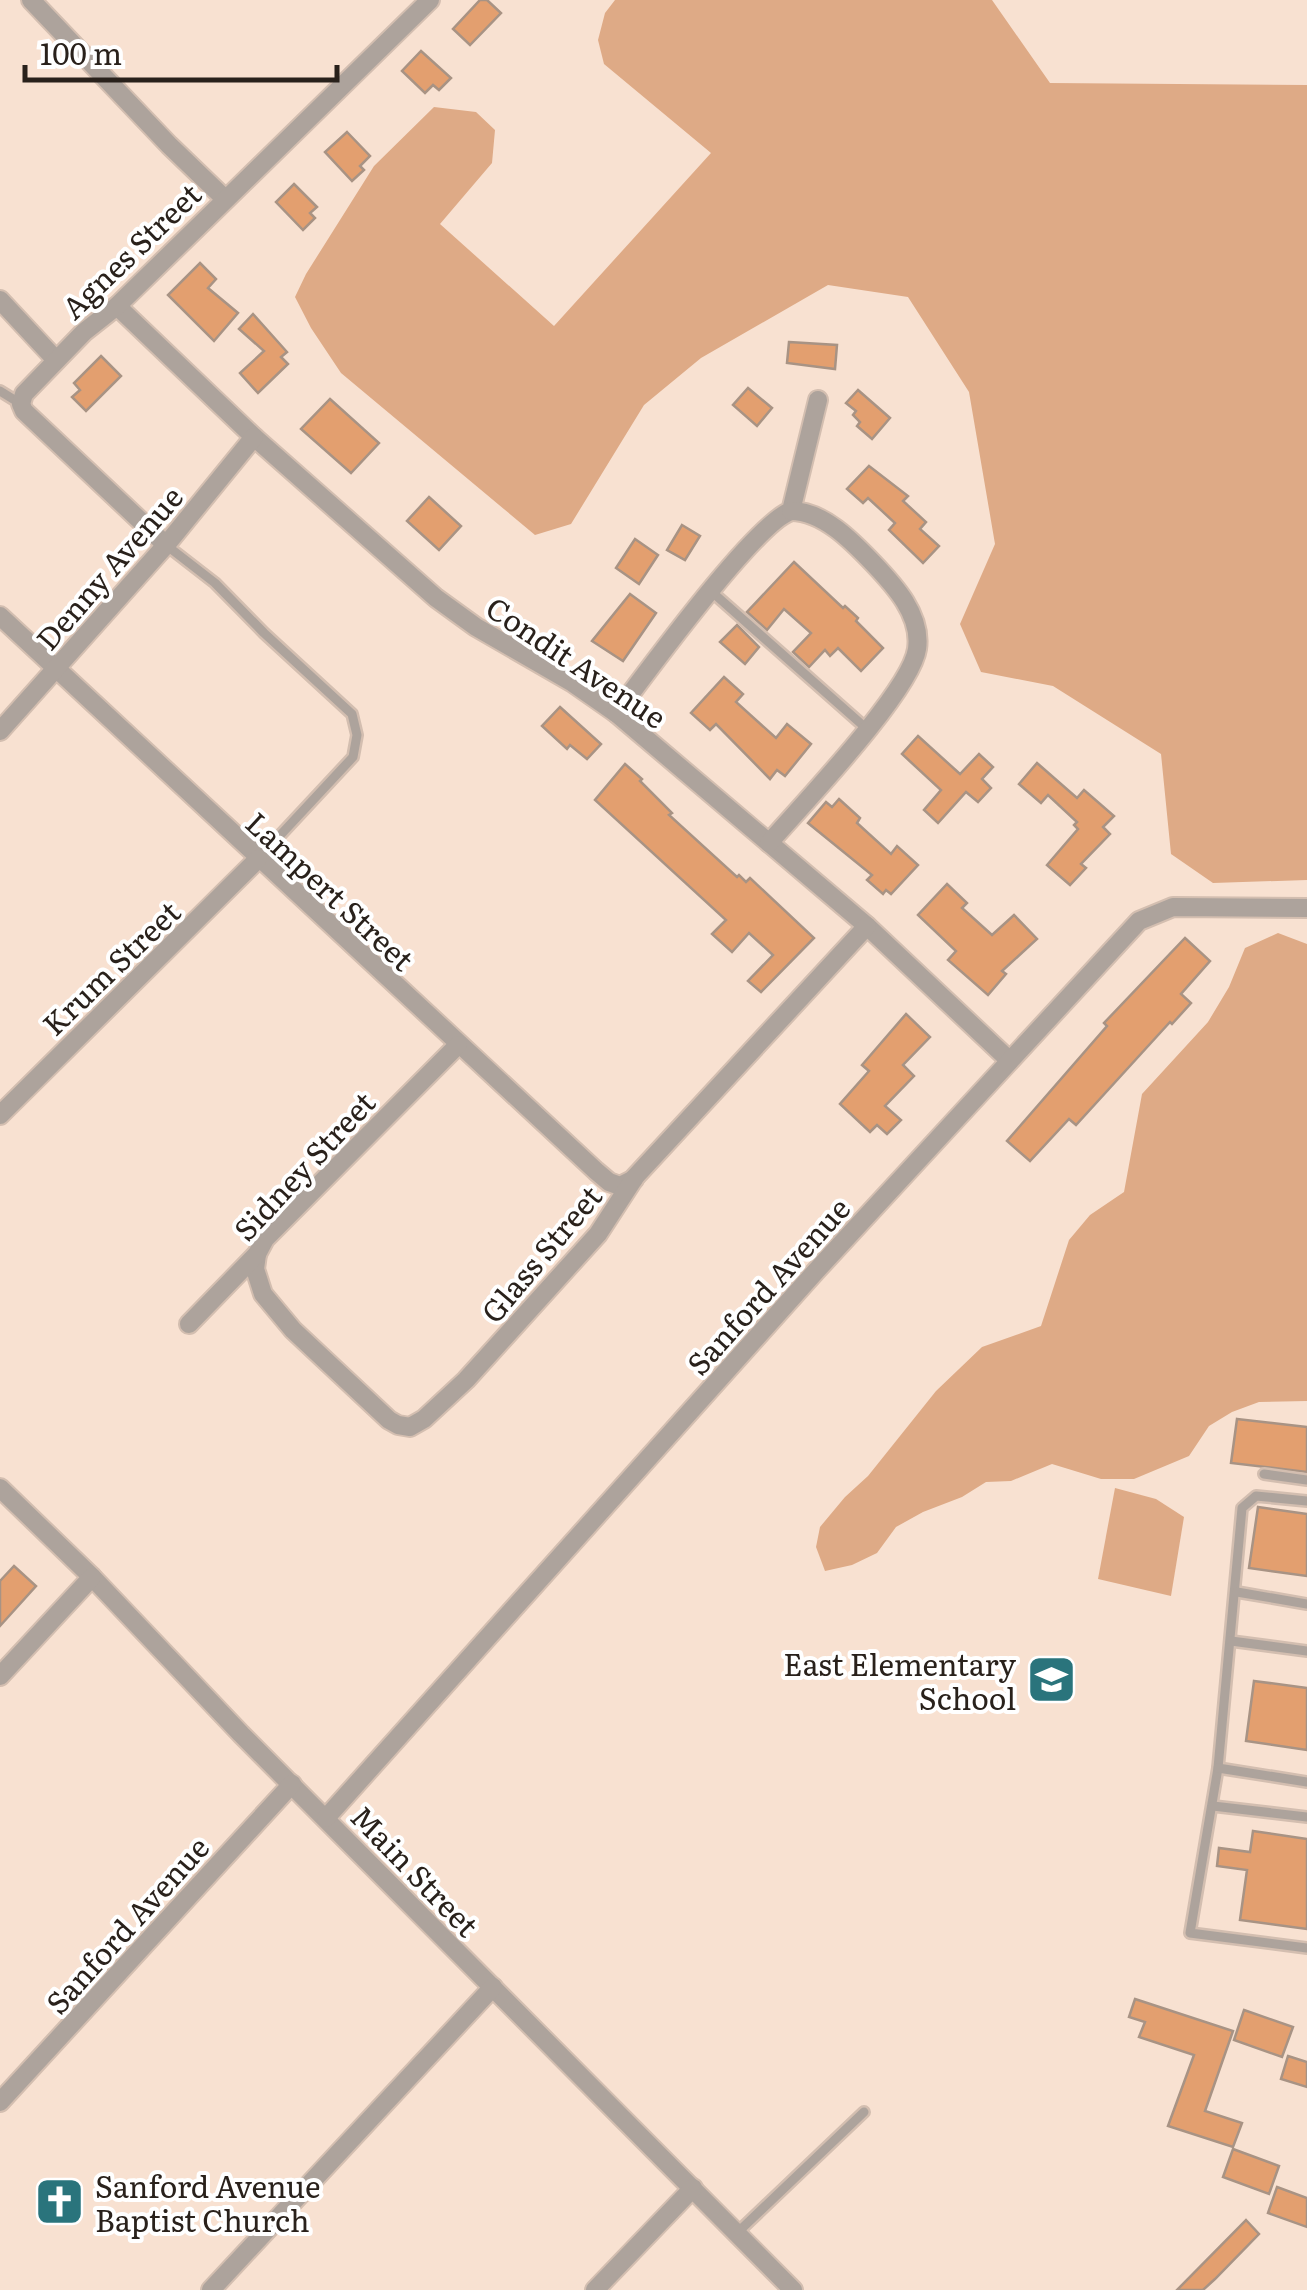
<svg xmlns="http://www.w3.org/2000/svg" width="1307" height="2290" font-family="Literata,serif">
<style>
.green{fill:#deaa86}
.building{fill:#e39f6f;stroke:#a89384;stroke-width:2.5}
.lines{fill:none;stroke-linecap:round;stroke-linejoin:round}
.lane-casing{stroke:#d3beb0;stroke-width:14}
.street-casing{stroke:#d3beb0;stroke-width:22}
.lane{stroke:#ada39c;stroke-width:9}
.street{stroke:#ada39c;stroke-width:18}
.labels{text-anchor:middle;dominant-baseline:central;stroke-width:8;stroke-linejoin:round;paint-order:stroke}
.street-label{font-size:30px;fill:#29211b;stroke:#fff}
.poi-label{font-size:30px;fill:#29211b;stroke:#fff;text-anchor:end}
</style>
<rect width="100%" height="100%" fill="#f8e1d1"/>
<!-- green -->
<g class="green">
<polygon points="615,0 992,0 1050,83 1307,85 1307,880 1213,883 1171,854 1161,754 1053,686 981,672 960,624 995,544 969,392 908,297 828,285 701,358 644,405 571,524 535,535 341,373 311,328 295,297 306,274 374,166 434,107 476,112 495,130 492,163 440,224 554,326 711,153 604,64 598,40 605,13"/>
<polygon points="1278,933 1307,944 1307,1401 1259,1402 1232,1412 1209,1426 1189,1456 1134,1479 1101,1479 1052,1464 1011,1481 986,1482 962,1497 923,1512 896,1527 877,1553 852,1565 825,1571 816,1547 820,1527 845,1497 868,1476 936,1391 982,1347 1041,1326 1069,1240 1090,1215 1124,1192 1142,1094 1208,1022 1229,987 1245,948"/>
<polygon points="1115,1488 1156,1499 1184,1517 1171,1596 1098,1579"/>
</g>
<!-- building -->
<g class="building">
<polygon points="480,0 487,0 501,13 470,45 453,29"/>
<polygon points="421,51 451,78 439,90 433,85 425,93 402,71"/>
<polygon points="347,132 370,156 360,166 364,170 352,181 325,152"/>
<polygon points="294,184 317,207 310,213 315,218 303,230 276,202"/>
<polygon points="200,263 216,279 208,288 238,313 214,341 168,295"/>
<polygon points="253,314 287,352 281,357 288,364 258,393 240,373 264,351 239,329"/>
<polygon points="789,342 837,345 835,369 787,363"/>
<polygon points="101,356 121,376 86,411 72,397 80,390 74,383"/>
<polygon points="748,388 772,408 757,426 733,405"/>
<polygon points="858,390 890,418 872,439 857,426 860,422 853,415 856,411 846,403"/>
<polygon points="330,399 379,443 351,473 301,429"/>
<polygon points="869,466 908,496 903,501 926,522 920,529 939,546 923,563 889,530 895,523 868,498 863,503 847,489"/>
<polygon points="429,497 461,526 439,550 407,521"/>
<polygon points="682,525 700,536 685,560 667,550"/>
<polygon points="635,539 658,555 639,584 616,568"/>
<polygon points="794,562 843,608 845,606 858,618 856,621 883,648 861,671 838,648 830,656 825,650 809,667 793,652 811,633 784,609 767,630 747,612"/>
<polygon points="630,594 656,613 623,661 592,641"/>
<polygon points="737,625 759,647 745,664 720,642"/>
<polygon points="724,677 743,694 736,702 776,738 787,724 811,744 785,776 777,770 770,779 716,724 710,730 691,713"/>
<polygon points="560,707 601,744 587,759 570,745 567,749 542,726"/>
<polygon points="918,736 960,774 979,754 993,767 982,779 991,788 978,802 966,792 938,823 924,810 941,790 902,754"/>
<polygon points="1037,763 1077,798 1084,790 1114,816 1103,827 1110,834 1081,864 1086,868 1070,885 1047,865 1078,829 1074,825 1077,822 1048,795 1041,803 1019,784"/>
<polygon points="625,764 642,779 640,781 672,813 669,815 737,877 739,875 746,882 750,878 814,938 761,992 748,981 773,955 749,933 732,952 712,934 726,920 595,800"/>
<polygon points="839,799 860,818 857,823 891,854 897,846 918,865 891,894 886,890 883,894 867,880 872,875 808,823 826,802 832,807"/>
<polygon points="947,884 967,903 962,908 992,935 1014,915 1037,939 1002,971 1006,974 988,995 948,960 956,951 918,915"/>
<polygon points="1185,938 1210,961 1181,994 1191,1003 1172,1024 1170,1022 1076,1125 1069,1119 1030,1161 1007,1141 1107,1026 1104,1023"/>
<polygon points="906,1014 930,1037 903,1065 914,1076 885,1106 901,1120 887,1134 877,1125 870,1132 840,1104 869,1071 862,1065"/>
<polygon points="1237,1419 1307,1427 1307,1472 1231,1463"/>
<polygon points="1258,1507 1307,1514 1307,1576 1249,1568"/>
<polygon points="14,1566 36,1586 0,1626 0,1581"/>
<polygon points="1254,1681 1307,1688 1307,1750 1246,1741"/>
<polygon points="1253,1831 1307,1839 1307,1929 1240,1920 1247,1870 1217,1866 1219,1848 1250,1852"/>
<polygon points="1135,1999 1233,2031 1205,2111 1242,2123 1233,2147 1168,2126 1194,2055 1139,2037 1145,2022 1129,2017"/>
<polygon points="1244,2010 1293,2027 1282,2057 1234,2040"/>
<polygon points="1288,2056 1307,2062 1307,2087 1281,2079"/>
<polygon points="1233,2149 1279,2166 1269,2194 1223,2177"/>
<polygon points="1277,2187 1307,2198 1307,2227 1268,2213"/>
<polygon points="1246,2220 1259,2234 1215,2279 1203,2290 1177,2290"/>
</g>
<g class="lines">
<defs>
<g id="lane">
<polyline points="0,391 21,404"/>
<polyline points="166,545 215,583 264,633 352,714 357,735 353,757 259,858"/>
<polyline points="712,592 867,729"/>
<polyline points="1264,1474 1307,1480"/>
<polyline points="1307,1501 1256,1496 1242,1508 1218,1768 1190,1933 1307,1948"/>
<polyline points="1237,1592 1307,1604"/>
<polyline points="1231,1641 1307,1651"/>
<polyline points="1218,1768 1307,1782"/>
<polyline points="1213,1806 1307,1817"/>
<polyline points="737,2233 864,2112"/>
</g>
<g id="street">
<polyline points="31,0 169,145 224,198"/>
<polyline points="0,300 56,360"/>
<polyline points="117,306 254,437 436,598 476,627 573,683 616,713 867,926 1009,1060"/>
<polyline points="166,545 24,411 21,404 24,394 84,332 117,306 430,0"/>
<polyline points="0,616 596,1171 609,1182 620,1186 634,1179"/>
<path d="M616,713C645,675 755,523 791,511L818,400"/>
<polyline points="0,731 166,545 254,437"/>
<path d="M769,843C802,805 911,691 917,649C922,615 894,585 873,563C852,541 823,511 791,511"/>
<polyline points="0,1115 258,859"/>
<polyline points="257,1254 255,1269 263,1294 293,1330 389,1420 398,1425 410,1427 424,1419 466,1380 598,1234 635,1177 867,926"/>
<polyline points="189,1324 257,1254 265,1239 458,1045"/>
<polyline points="0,1488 92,1577 241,1734 793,2290"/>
<polyline points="0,1676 92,1577"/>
<polyline points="326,1818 816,1271 1139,921 1173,907 1307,908"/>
<polyline points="0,2102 292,1784"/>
<polyline points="211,2290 493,1987"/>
<polyline points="595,2290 693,2188"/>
</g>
</defs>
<!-- lane casing -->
<use href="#lane" class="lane-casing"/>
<!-- street casing -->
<use href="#street" class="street-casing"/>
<!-- lane -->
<use href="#lane" class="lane"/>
<!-- street -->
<use href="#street" class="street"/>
</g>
<!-- icons -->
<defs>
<symbol id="school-square" viewBox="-11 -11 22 22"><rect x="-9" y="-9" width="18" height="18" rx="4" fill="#2a747c" stroke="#fff"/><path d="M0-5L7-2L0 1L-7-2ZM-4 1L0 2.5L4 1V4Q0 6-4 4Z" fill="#fff"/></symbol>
<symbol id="church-square" viewBox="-11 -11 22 22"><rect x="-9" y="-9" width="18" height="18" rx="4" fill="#2a747c" stroke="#fff"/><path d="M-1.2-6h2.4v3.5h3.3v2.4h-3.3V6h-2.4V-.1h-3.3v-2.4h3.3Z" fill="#fff"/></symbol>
</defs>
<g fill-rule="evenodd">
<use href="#school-square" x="1024" y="1652" width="55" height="55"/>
<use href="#church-square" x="32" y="2174" width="55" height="55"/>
</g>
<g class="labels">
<!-- street labels -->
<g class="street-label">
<text transform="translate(130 250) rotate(-44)">Agnes Street</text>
<text transform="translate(108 567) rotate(-49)">Denny Avenue</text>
<text transform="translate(577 661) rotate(34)">Condit Avenue</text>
<text transform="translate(331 890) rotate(43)">Lampert Street</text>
<text transform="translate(110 967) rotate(-44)">Krum Street</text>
<text transform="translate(303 1165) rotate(-47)">Sidney Street</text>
<text transform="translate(540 1253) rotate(-50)">Glass Street</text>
<text transform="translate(767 1285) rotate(-48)">Sanford Avenue</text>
<text transform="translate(416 1870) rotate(46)">Main Street</text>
<text transform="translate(126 1924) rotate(-48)">Sanford Avenue</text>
</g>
<!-- poi labels -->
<g class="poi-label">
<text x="1016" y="1663">East Elementary<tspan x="1016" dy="34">School</tspan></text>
<text x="95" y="2185" text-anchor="start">Sanford Avenue<tspan x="95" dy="34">Baptist Church</tspan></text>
</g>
</g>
<!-- scale -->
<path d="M25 65v15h312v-15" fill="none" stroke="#29211b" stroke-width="5"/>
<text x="40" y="65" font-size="30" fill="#29211b" stroke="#ffffff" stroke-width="8" paint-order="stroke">100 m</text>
</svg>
